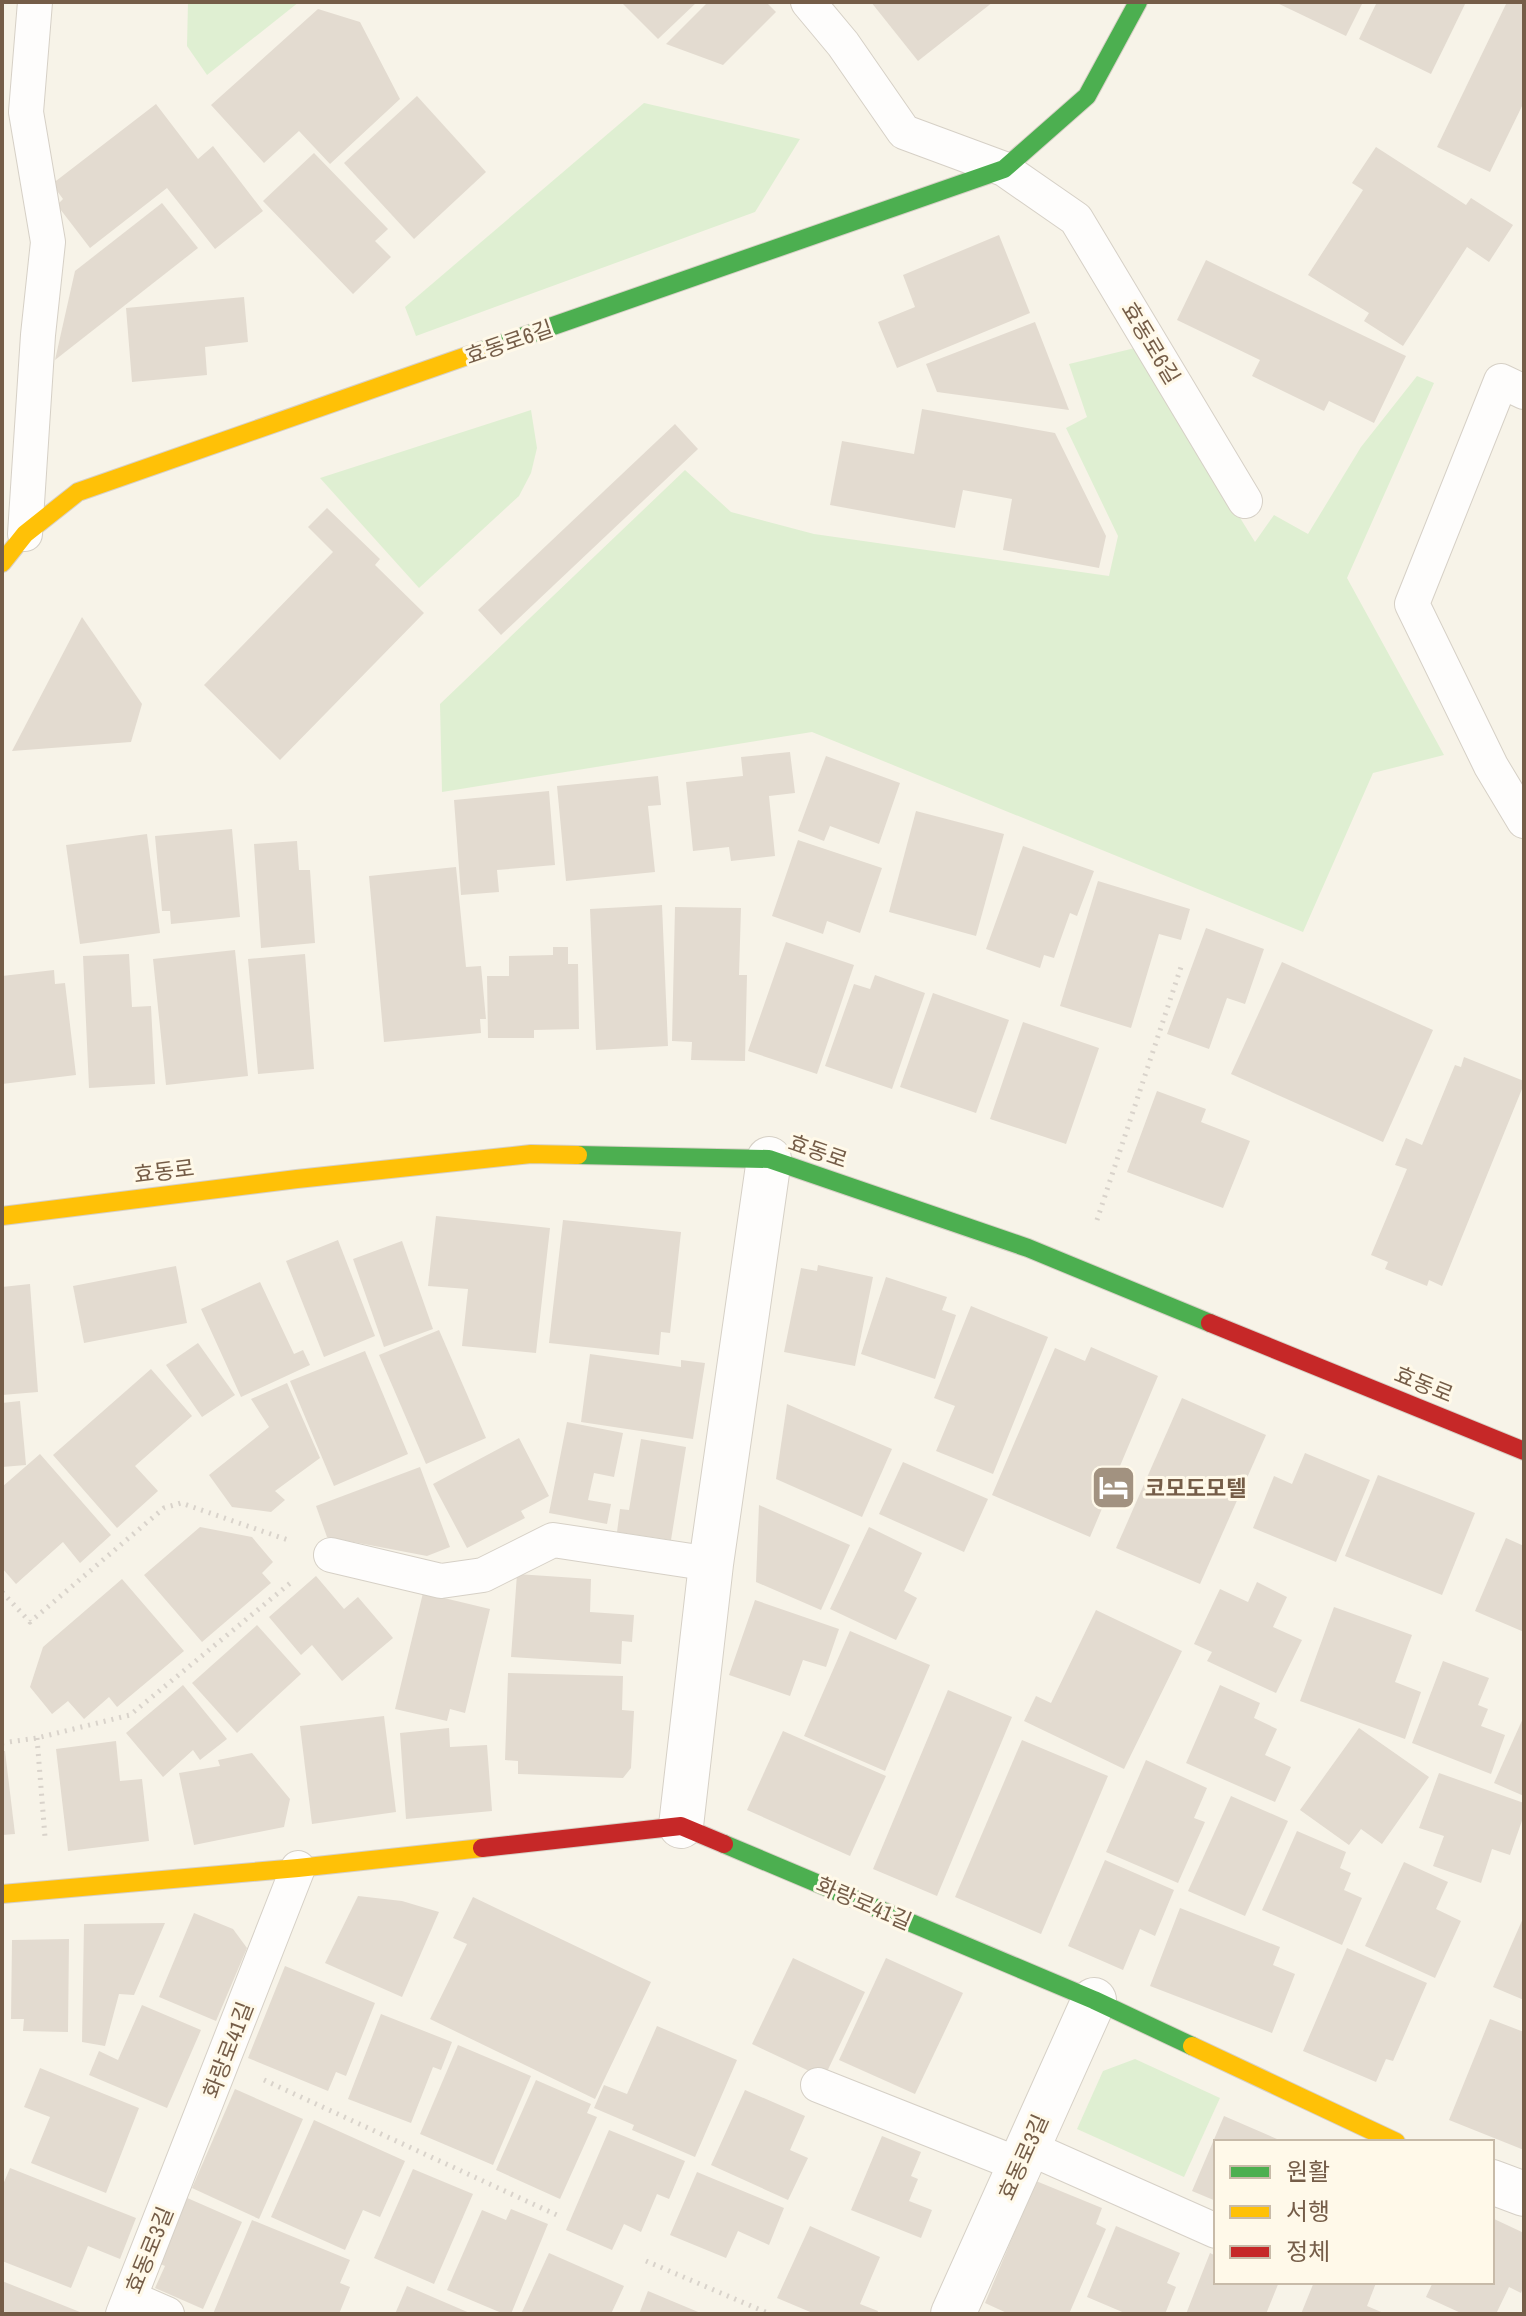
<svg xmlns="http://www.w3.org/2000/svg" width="1526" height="2316" font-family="'Archivo Narrow','Noto Sans KR',sans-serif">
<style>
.green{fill:#dfefd2}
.building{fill:#e3dbd0}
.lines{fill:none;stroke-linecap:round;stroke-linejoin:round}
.lane-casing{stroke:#d6d0c6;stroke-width:36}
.street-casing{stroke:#d6d0c6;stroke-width:46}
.fast-casing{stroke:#d7d0c6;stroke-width:20}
.slow-casing{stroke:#d7d0c6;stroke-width:20}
.jam-casing{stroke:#d7d0c6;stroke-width:20}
.path{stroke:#d9d3cb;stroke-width:5;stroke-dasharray:2 6;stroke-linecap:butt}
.lane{stroke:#fefdfc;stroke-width:34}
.street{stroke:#fefdfc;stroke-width:44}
.fast{stroke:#4caf50;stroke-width:18}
.slow{stroke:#ffc107;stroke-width:18}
.jam{stroke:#c62828;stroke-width:18}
.labels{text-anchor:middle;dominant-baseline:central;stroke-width:6;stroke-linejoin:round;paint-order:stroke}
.street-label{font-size:22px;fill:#755d48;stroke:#fff9e9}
.poi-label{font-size:22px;font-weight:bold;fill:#755d48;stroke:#fff9e9;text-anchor:start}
</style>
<rect width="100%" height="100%" fill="#f7f3e8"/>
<!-- green -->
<g class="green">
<polygon points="188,2 299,2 207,75 187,46"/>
<polygon points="644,103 800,139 755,212 416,336 405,307"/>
<polygon points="1135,348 1255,542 1274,515 1308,534 1361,447 1417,376 1434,383 1347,578 1444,755 1373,773 1303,932 812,732 442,792 440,704 685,470 731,512 814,534 1109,576 1118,536 1066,428 1087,417 1069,364"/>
<polygon points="531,410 537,448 531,473 519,496 419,588 320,478"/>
<polygon points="1135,2059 1220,2098 1184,2177 1077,2129 1103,2071"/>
</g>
<!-- building -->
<g class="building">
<polygon points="621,2 697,2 658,39"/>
<polygon points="708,2 766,2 776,12 723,65 666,44"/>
<polygon points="871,2 993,2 918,61"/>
<polygon points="1275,2 1363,2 1346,36"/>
<polygon points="1377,2 1466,2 1431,74 1359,39"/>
<polygon points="1507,2 1524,2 1524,102 1490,172 1437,147"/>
<polygon points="318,9 360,22 400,99 330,164 299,131 264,163 211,105"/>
<polygon points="417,96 486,172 414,239 344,163"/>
<polygon points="156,104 198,159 213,146 263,211 215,249 167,188 90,248 57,205 63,199 52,184"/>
<polygon points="1376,147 1466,205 1471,198 1513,225 1489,262 1467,247 1403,346 1364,321 1369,313 1308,275 1363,190 1352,183"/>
<polygon points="314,153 388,229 375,241 391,257 353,294 263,201"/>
<polygon points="162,203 198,248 55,360 75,271"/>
<polygon points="999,235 1030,313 897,368 878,322 915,307 903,275"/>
<polygon points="1206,260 1406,356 1374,423 1329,401 1324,411 1252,376 1260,360 1177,320"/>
<polygon points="244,297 248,342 205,347 207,375 132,382 126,308"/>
<polygon points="1035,322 1069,410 937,392 926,364"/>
<polygon points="922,409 1055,433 1106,536 1099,568 1003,550 1012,499 963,490 955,528 830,505 842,441 914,454"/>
<polygon points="675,424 698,449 501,635 478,610"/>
<polygon points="327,508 380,559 375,565 424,613 280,760 204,685 333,552 308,527"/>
<polygon points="82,617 142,704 131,742 12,751"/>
<polygon points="790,752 795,793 769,796 775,856 731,861 729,847 693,851 686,782 743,776 741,757"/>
<polygon points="826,756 900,783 879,844 830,826 824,841 798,831"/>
<polygon points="658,776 661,805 648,806 655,872 566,881 557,786"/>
<polygon points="549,791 555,865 497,870 499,892 461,895 454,800"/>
<polygon points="916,811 1004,834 976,936 889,912"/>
<polygon points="232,829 240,917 171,924 170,911 162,911 155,836"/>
<polygon points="147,834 160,933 80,944 66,845"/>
<polygon points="798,840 882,868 860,933 827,921 823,934 772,916"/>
<polygon points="297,841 299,870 310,870 315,943 261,948 254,844"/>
<polygon points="1023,846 1094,871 1077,916 1070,913 1054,958 1044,955 1040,968 986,949"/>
<polygon points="456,867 466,967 481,966 486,1019 480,1019 481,1033 384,1042 369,876"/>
<polygon points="1098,881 1190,909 1181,940 1159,934 1131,1028 1060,1006"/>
<polygon points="662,905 668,1046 596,1050 590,909"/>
<polygon points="675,907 741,908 739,975 747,975 745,1061 691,1060 692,1042 672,1041"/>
<polygon points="1206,928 1264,949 1245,1004 1227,998 1209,1049 1167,1034"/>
<polygon points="786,942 854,965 817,1074 748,1051"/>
<polygon points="553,947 568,947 568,964 578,964 579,1029 534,1030 534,1038 488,1038 487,976 509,976 509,956 553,955"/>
<polygon points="235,950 248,1076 166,1085 153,959"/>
<polygon points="129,954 132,1007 151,1006 155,1084 89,1088 83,956"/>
<polygon points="305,954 314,1069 258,1074 248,959"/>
<polygon points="1282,962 1433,1030 1383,1142 1231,1074"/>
<polygon points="54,970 55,984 65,983 76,1075 2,1084 2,976"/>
<polygon points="875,975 925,993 892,1089 825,1066 854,984 870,989"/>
<polygon points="933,993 1009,1020 976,1113 900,1087"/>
<polygon points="1023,1022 1099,1048 1066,1144 990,1119"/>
<polygon points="1464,1057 1524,1081 1524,1084 1442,1286 1429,1280 1427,1286 1385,1269 1388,1262 1371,1255 1407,1169 1395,1165 1406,1138 1422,1145 1455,1065 1461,1067"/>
<polygon points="1157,1091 1206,1109 1201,1122 1250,1141 1223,1208 1127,1172"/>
<polygon points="436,1216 550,1228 536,1353 462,1346 468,1289 428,1286"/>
<polygon points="563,1220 681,1232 670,1333 661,1332 659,1355 549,1343"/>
<polygon points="338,1240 375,1336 324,1357 286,1261"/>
<polygon points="402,1241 433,1329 384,1347 353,1259"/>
<polygon points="818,1265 873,1277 855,1366 784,1352 801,1268 817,1271"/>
<polygon points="176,1266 187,1323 84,1343 73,1286"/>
<polygon points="886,1277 947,1297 942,1310 956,1315 935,1379 861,1354"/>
<polygon points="260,1282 294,1354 303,1350 310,1365 241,1397 201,1309"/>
<polygon points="30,1284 38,1392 2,1395 2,1287"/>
<polygon points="971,1306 1048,1337 993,1474 936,1451 955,1406 934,1398"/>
<polygon points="439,1330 486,1438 426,1464 379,1355"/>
<polygon points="198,1343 235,1395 202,1417 166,1365"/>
<polygon points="1091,1347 1158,1376 1090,1537 992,1495 1055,1348 1085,1361"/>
<polygon points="365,1351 408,1454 334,1486 290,1381"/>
<polygon points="590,1354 681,1367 681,1360 705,1363 693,1439 581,1422"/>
<polygon points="151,1369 192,1416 135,1466 158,1491 117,1528 53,1455"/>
<polygon points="287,1383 320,1458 275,1491 285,1500 271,1512 232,1507 209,1475 269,1427 251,1399"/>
<polygon points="1182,1398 1266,1435 1200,1584 1116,1548"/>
<polygon points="20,1401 26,1465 2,1467 2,1403"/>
<polygon points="787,1404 892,1449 862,1517 776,1479"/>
<polygon points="567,1422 623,1433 614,1477 594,1473 588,1500 611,1504 607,1524 549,1513"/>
<polygon points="519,1438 549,1496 521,1511 525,1518 467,1548 433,1484"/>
<polygon points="641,1439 686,1447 671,1540 617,1532 620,1509 629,1510"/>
<polygon points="1305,1453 1370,1480 1336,1562 1253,1528 1274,1476 1292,1484"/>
<polygon points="40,1454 111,1535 80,1563 63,1542 16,1584 2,1568 2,1487"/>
<polygon points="903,1462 988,1499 964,1552 879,1514"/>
<polygon points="420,1467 450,1547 427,1556 327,1537 316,1506"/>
<polygon points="1378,1475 1475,1513 1442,1595 1345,1556"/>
<polygon points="759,1505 850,1545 821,1610 756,1582"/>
<polygon points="200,1527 252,1537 273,1562 262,1573 271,1583 202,1642 144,1575"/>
<polygon points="869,1527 922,1553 904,1591 917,1598 896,1640 830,1609"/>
<polygon points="1506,1538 1524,1546 1524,1632 1475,1611"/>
<polygon points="517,1574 591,1579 590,1612 634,1615 632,1642 622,1641 621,1664 511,1657"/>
<polygon points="316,1576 344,1609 358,1597 393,1638 342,1681 312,1645 301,1655 269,1617"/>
<polygon points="122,1579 184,1651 117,1707 109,1697 84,1719 68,1701 52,1714 30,1687 43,1647"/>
<polygon points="1257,1582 1287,1597 1273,1627 1302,1640 1276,1693 1207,1661 1212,1652 1194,1644 1220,1589 1248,1602"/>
<polygon points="423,1593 490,1609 465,1713 450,1709 447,1721 395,1709"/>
<polygon points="755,1600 839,1629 826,1667 803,1660 790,1696 729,1675"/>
<polygon points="1334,1607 1412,1635 1395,1682 1421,1692 1405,1739 1300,1701"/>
<polygon points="1096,1610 1182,1651 1124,1769 1024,1721 1036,1696 1051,1703"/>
<polygon points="257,1625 301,1674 237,1733 192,1683"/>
<polygon points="850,1631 930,1665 885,1771 804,1736"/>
<polygon points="1443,1661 1489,1678 1478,1705 1488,1709 1481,1726 1505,1735 1491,1774 1412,1743"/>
<polygon points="508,1673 623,1676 622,1710 634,1711 631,1768 623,1778 518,1774 518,1761 505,1760"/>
<polygon points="183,1685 227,1739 200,1760 193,1750 163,1777 126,1733"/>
<polygon points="1220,1685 1260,1703 1254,1718 1277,1729 1265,1755 1291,1767 1275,1802 1186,1763"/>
<polygon points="948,1690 1012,1717 937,1896 873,1869"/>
<polygon points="384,1716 396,1812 312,1824 300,1726"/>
<polygon points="1524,1716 1524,1796 1494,1783"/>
<polygon points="449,1728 450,1747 487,1745 492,1811 406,1819 400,1733"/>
<polygon points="1359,1728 1429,1777 1382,1844 1361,1829 1349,1845 1300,1810"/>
<polygon points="783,1731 886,1776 850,1856 747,1810"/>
<polygon points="1022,1740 1108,1776 1041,1934 955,1897"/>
<polygon points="116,1741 120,1781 142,1779 149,1841 68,1851 56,1749"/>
<polygon points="2,1751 5,1751 15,1834 2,1835"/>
<polygon points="252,1753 290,1799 284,1827 194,1845 179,1773 220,1766 218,1760"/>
<polygon points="1146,1760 1207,1788 1194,1818 1205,1822 1178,1883 1106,1852"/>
<polygon points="1439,1773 1524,1803 1524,1815 1510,1855 1492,1849 1481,1883 1433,1866 1444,1836 1419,1828"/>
<polygon points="1231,1796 1288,1821 1245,1916 1188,1891"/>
<polygon points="1297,1831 1346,1852 1340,1868 1351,1873 1344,1890 1362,1898 1342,1945 1262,1910"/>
<polygon points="1105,1860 1174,1890 1155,1936 1140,1929 1123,1970 1068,1946"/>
<polygon points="1404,1862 1448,1882 1436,1909 1461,1921 1435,1978 1365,1946"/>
<polygon points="358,1896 402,1901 439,1912 402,1997 325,1963"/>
<polygon points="473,1897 651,1982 595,2099 430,2019 467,1944 453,1938"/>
<polygon points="1180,1908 1280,1947 1273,1965 1295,1974 1272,2033 1150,1986"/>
<polygon points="194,1913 233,1929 247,1948 216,2021 159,1997"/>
<polygon points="1524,1916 1524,2000 1493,1987"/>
<polygon points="165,1923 134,1995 119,1994 105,2046 82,2042 84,1924"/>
<polygon points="69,1939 68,2032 23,2031 24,2019 11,2019 12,1940"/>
<polygon points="1347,1948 1427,1983 1393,2061 1386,2059 1376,2082 1303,2051"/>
<polygon points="793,1958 865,1992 824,2078 752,2044"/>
<polygon points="886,1958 963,1993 915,2094 839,2060"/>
<polygon points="285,1966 375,2003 346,2076 336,2072 328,2091 248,2058"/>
<polygon points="142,2005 201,2030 167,2108 89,2075 99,2051 118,2060"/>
<polygon points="381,2014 452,2042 441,2070 433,2067 411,2123 348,2099"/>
<polygon points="1490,2019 1524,2032 1524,2150 1449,2120"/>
<polygon points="657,2026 737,2060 695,2157 632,2130 634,2125 594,2108 604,2085 627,2094"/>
<polygon points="458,2045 531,2076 493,2165 420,2134"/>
<polygon points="40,2068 139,2108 106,2193 31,2163 50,2117 24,2107"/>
<polygon points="536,2080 591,2104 587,2113 597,2117 560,2199 496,2170"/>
<polygon points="235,2089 303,2119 259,2219 192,2188"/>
<polygon points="745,2090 805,2116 790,2150 808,2158 788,2200 711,2165"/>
<polygon points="1224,2116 1284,2142 1216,2142 1216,2201 1192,2191"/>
<polygon points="314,2120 405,2161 380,2217 363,2210 345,2250 271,2217"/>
<polygon points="609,2130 685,2161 669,2199 657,2194 641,2232 624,2224 612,2250 566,2230"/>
<polygon points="882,2136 921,2152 911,2176 918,2179 909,2201 932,2210 921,2238 851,2210"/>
<polygon points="10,2168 136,2218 120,2259 88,2246 71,2288 2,2261 2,2187"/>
<polygon points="413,2169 473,2194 434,2284 374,2258"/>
<polygon points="697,2172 784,2208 769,2245 738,2231 726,2258 670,2235"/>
<polygon points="1036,2181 1102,2208 1096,2224 1106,2229 1069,2314 1009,2314 985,2303"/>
<polygon points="185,2197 242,2222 203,2309 155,2288 165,2266 156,2262"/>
<polygon points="511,2209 548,2224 511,2314 504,2314 447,2290 482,2210 506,2220"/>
<polygon points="1492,2218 1524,2233 1524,2286 1521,2293 1509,2287 1496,2314 1463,2314 1426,2297 1433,2282 1492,2282"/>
<polygon points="252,2220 350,2260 340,2283 350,2287 339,2314 213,2314"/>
<polygon points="810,2226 880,2257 860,2304 878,2311 877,2314 815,2314 777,2298"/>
<polygon points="1116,2226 1180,2253 1167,2283 1176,2287 1165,2314 1127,2314 1087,2297"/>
<polygon points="549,2253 624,2286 611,2314 521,2314"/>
<polygon points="1210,2253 1216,2256 1216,2282 1279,2282 1266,2314 1186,2314"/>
<polygon points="2,2281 85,2314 2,2314"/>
<polygon points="1314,2282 1376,2283 1367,2306 1386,2314 1301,2314"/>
<polygon points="407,2286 472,2314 395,2314"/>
<polygon points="648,2291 703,2314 639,2314"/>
</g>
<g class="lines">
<defs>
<g id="lane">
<polyline points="808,2 843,44 904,132 1004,169 1076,219 1245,501"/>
<polyline points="1524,392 1501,381 1412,604 1491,766 1524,821"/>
<polyline points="25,534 38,335 48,242 26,112 35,2"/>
<polyline points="331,1555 441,1581 483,1575 553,1540 711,1564"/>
<polyline points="818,2085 1020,2165"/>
<polyline points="1027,2147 1216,2231"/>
<polyline points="130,2298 167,2314"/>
<polyline points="123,2314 298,1868"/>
</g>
<g id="street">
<polyline points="681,1826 711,1564 769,1159"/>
<polyline points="1492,2182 1524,2194"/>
<polyline points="953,2314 1094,2000"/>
</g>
<g id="fast">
<polyline points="481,351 1004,169 1087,96 1138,2"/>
<polyline points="578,1155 769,1159 1028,1248 1210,1323"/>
<polyline points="724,1844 1094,2000 1192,2046"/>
</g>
<g id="slow">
<polyline points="2,563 25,534 78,492 481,351"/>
<polyline points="2,1216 297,1179 531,1154 578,1155"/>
<polyline points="2,1894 298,1868 482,1848"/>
<polyline points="1192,2046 1396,2142"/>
</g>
<g id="jam">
<polyline points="1210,1323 1524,1451"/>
<polyline points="482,1848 681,1826 724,1844"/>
</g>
</defs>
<!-- lane casing -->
<use href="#lane" class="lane-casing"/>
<!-- street casing -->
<use href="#street" class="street-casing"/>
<!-- fast casing -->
<use href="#fast" class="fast-casing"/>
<!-- slow casing -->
<use href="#slow" class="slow-casing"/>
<!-- jam casing -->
<use href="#jam" class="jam-casing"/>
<!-- path -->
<g class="path">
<polyline points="1097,1220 1182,964"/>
<polyline points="2,1592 30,1622 164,1508 181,1503 288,1540"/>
<polyline points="37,1738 45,1837"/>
<polyline points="2,1743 37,1738 130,1715 294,1580"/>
<polyline points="264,2080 559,2216"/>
<polyline points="646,2261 770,2314"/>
</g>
<!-- lane -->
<use href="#lane" class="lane"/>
<!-- street -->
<use href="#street" class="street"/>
<!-- fast -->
<use href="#fast" class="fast"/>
<!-- slow -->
<use href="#slow" class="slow"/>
<!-- jam -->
<use href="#jam" class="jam"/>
</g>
<!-- icons -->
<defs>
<symbol id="hotel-square" viewBox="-11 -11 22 22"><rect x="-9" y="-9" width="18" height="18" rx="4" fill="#a29280" stroke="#fff9e9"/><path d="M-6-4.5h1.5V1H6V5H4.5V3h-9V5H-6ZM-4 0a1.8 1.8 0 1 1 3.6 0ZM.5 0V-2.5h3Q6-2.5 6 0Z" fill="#fff"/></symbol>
</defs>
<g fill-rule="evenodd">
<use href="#hotel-square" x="1088" y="1462" width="51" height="51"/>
</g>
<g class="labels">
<!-- street labels -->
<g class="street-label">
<text transform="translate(509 342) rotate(-19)">효동로6길</text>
<text transform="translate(1151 343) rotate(59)">효동로6길</text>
<text transform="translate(818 1151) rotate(19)">효동로</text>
<text transform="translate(164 1171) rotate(-7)">효동로</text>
<text transform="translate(1424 1384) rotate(22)">효동로</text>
<text transform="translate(864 1903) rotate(23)">화랑로41길</text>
<text transform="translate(228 2050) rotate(-69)">화랑로41길</text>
<text transform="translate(1023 2157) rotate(-66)">효동로3길</text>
<text transform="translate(149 2250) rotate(-68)">효동로3길</text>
</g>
<!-- poi labels -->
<g class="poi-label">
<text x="1145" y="1488">코모도모텔</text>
</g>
</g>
<!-- border -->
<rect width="1526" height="2316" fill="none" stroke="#755d48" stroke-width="8"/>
<!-- legend -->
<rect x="1214" y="2140" width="280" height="144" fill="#fff9e9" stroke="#c8bba9" stroke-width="2"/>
<rect x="1230" y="2166" width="40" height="12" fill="#4caf50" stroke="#c8bba9" stroke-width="2"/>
<text x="1286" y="2180" font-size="24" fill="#755d48">원활</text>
<rect x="1230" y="2206" width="40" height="12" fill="#ffc107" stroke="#c8bba9" stroke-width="2"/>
<text x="1286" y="2220" font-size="24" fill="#755d48">서행</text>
<rect x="1230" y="2246" width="40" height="12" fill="#c62828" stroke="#c8bba9" stroke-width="2"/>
<text x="1286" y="2260" font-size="24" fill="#755d48">정체</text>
</svg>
